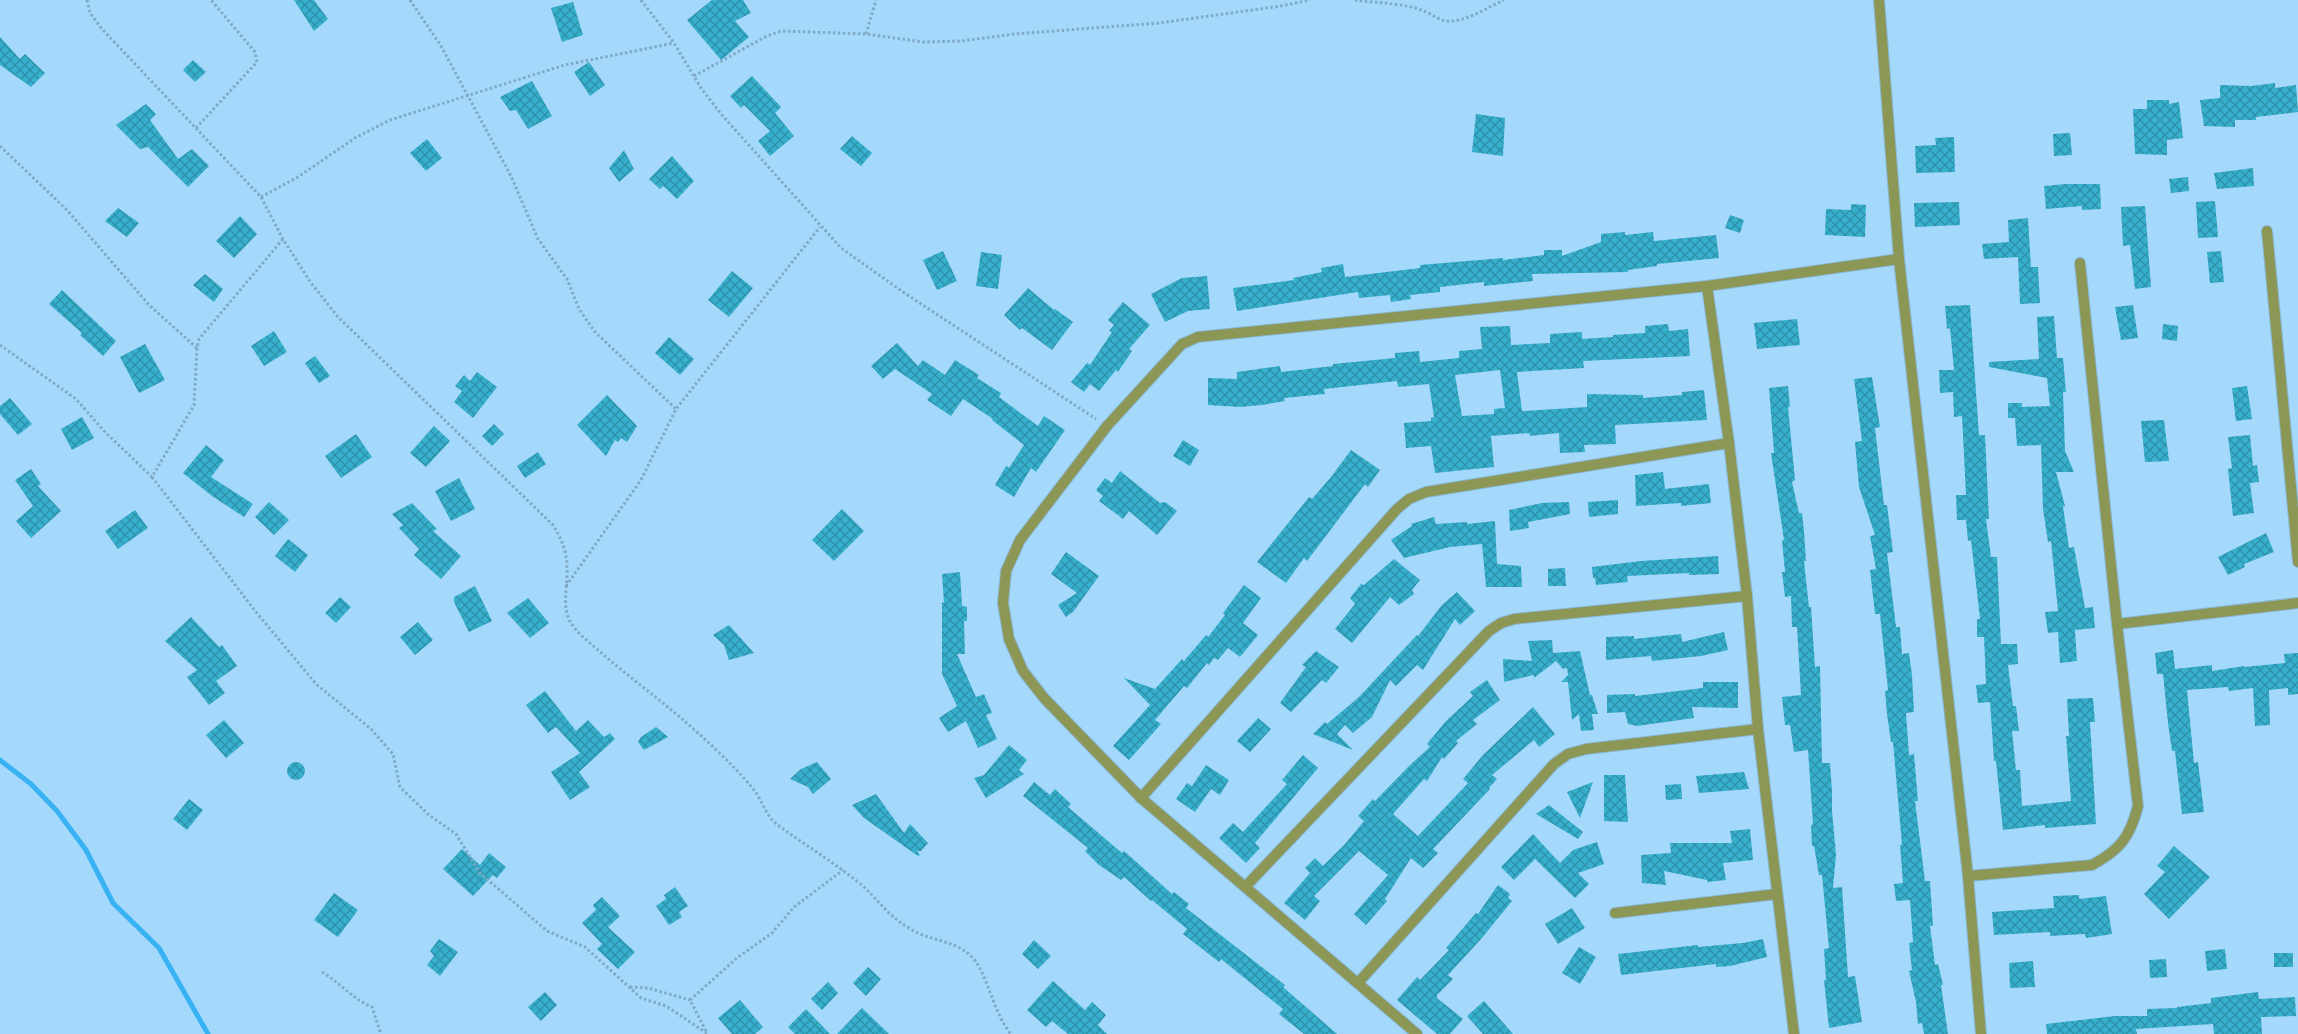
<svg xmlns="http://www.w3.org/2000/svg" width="2298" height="1034" font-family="Rubik,sans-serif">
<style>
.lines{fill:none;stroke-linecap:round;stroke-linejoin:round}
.stream{stroke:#39b2f3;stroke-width:5}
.building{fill:url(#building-cross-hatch);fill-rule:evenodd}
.street-casing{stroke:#8ab7d4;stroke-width:12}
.path{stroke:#7faac6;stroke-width:3;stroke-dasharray:2.5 2.5;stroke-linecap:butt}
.street{stroke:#8c9756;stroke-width:10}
</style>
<defs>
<pattern id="building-cross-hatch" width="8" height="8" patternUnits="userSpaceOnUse" patternTransform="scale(1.25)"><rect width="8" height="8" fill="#36b0cd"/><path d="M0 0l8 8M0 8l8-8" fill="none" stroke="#2e90a8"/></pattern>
</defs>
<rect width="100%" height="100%" fill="#a5d9fb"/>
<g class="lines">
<!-- stream -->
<polyline class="stream" points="0,760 31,784 57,811 86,850 113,903 159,948 208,1034"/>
</g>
<!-- building -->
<g class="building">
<polygon points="294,0 314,0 328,19 314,31"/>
<polygon points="712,0 743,0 751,13 735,21 749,37 721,60 687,20"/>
<polygon points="573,2 583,35 562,42 551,8"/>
<polygon points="0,37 20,59 25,54 45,73 31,87 0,65"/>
<polygon points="193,60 206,72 195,82 183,70"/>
<polygon points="589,62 605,85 590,96 574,72"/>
<polygon points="752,76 781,107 775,113 794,136 770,156 758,141 770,131 744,105 741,108 730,96"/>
<polygon points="532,81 552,116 528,129 516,110 510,111 500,97"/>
<polygon points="2275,83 2275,88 2296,85 2298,112 2256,117 2256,120 2235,120 2235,127 2204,126 2200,100 2220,98 2220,85 2251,86"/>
<polygon points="2147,100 2169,100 2169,104 2179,102 2183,138 2167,140 2167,155 2135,154 2133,109 2147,109"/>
<polygon points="146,104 156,114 150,120 178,159 192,149 209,166 188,187 148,147 140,149 116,125"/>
<polygon points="1476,114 1505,118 1503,156 1472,152"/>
<polygon points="2070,133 2072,155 2054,156 2053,134"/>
<polygon points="852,136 872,153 861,166 840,149"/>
<polygon points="1954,137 1955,172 1916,173 1915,146 1936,145 1935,138"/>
<polygon points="427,139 442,158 426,171 410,153"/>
<polygon points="624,150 634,169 619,182 609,168"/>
<polygon points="672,156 694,181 677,199 663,186 660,189 649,179"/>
<polygon points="2253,168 2254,186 2217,189 2214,173"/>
<polygon points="2188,177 2189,191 2171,193 2169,179"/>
<polygon points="2066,184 2100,184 2101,209 2082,210 2082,206 2046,209 2044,186"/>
<polygon points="2215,201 2218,237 2198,238 2196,202"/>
<polygon points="1959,202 1960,225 1915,227 1914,203"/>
<polygon points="1851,204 1866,205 1865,237 1825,235 1826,209 1851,210"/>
<polygon points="2145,206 2151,287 2135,289 2130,245 2123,246 2121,207"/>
<polygon points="118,208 139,223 127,237 105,221"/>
<polygon points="1730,215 1744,220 1740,233 1725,228"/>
<polygon points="240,216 257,234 234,258 216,241"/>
<polygon points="2028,218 2031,267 2038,267 2040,303 2020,304 2018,257 1984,259 1982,244 2009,242 2008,220"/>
<polygon points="1625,232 1625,235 1653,232 1654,241 1716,235 1719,258 1657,264 1657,266 1628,270 1628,272 1532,274 1533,281 1484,286 1484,282 1440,287 1440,292 1410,295 1411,299 1391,302 1390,295 1359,298 1358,292 1237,311 1233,288 1294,280 1293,278 1322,272 1321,268 1343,264 1345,277 1420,268 1420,265 1503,258 1503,260 1544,255 1544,250 1562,250 1562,256 1601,242 1601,234"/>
<polygon points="943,251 957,281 937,290 923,260"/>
<polygon points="2221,251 2224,282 2210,283 2207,252"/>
<polygon points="981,252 1002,255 998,289 976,286"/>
<polygon points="732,271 753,288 729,317 708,300"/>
<polygon points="205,274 223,289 214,302 193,285"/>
<polygon points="1207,276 1210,309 1188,311 1165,322 1151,294 1182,278"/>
<polygon points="1028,288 1054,310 1055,309 1073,322 1052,350 1022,328 1020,330 1004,315"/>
<polygon points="62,290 116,341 103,356 80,335 82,333 49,304"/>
<polygon points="1123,302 1150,325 1129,349 1132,351 1118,372 1116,370 1099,391 1090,384 1084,392 1071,382 1087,363 1090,365 1112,332 1109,331 1114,325 1108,320"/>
<polygon points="1970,305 1979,435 1985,435 1989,519 1986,519 1991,557 1997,557 2001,644 2017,644 2018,664 2008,665 2013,706 2016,706 2019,731 2012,731 2016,770 2020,770 2022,806 2071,801 2066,736 2069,736 2067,699 2093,698 2095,722 2090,722 2096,824 2045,828 2045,825 2003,830 1996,761 1994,761 1990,702 1978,703 1976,685 1986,684 1984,637 1977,637 1977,619 1980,619 1971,540 1968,541 1966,520 1957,520 1956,495 1966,495 1962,416 1954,417 1953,392 1940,393 1939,370 1954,370 1950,328 1947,329 1945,306"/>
<polygon points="2133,305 2138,338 2121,340 2115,307"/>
<polygon points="2054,316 2057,358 2063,358 2066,392 2063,392 2065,451 2074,472 2056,472 2065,506 2063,506 2069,548 2074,547 2085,608 2093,607 2095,628 2075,630 2077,661 2060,663 2058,632 2048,633 2045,612 2058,611 2051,541 2048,542 2043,509 2041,445 2017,446 2015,418 2008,418 2008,403 2022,403 2022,407 2050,406 2047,378 1989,367 1989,362 2039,359 2037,317"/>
<polygon points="1797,319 1800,345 1757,349 1754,323"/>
<path d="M1668,324L1669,331L1688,329L1690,356L1583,361L1584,368L1517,372L1522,411L1587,407V394L1643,395V398L1682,395V392L1704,390L1707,420L1615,425L1616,444L1584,445L1585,452L1560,453L1559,433L1530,436L1529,433L1491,436L1494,467L1435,473L1431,446L1406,448L1404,423L1431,421V418L1434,417L1429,384L1398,387L1397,381L1324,389L1325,394L1284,398L1285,401L1262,405L1240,407L1208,405V378L1237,379V372L1280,366L1281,372L1333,366V364L1395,358V353L1419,351L1420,362L1459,358V351L1482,349L1480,327L1510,326L1511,345L1550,343V334L1582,332V339L1613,337V335L1645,333V326ZM1500,370L1505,408L1494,409V414L1462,416L1455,375Z"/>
<polygon points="2163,324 2178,326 2177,341 2162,339"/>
<polygon points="274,331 287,352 264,366 251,346"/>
<polygon points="669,337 694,359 680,375 655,353"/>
<polygon points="897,343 918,366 923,360 945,375 955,360 979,375 977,378 1001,393 999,397 1038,426 1044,416 1065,430 1036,472 1031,468 1014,497 995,485 1006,466 1009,468 1024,445 992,420 993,419 963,399 951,416 927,400 932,394 895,369 883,379 871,366"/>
<polygon points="145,344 165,380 139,393 120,357"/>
<polygon points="315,356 330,376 319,383 305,363"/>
<polygon points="477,372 497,387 473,418 454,402 462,391 455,386 464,375 470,381"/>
<polygon points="1872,377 1880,427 1875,428 1884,505 1887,505 1893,552 1887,553 1896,627 1900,627 1902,654 1909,653 1912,675 1914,712 1906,713 1909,755 1914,754 1918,801 1915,801 1925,881 1930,881 1933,926 1930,926 1935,965 1938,964 1943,985 1941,985 1948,1034 1924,1034 1922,1023 1918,1024 1916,1002 1909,971 1912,970 1909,943 1913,942 1910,900 1896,901 1894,884 1903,883 1900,845 1902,845 1893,742 1891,742 1887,714 1885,691 1888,690 1880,614 1875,614 1870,570 1876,569 1870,536 1875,535 1859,487 1855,442 1862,441 1854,379"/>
<polygon points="1788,386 1790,407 1788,407 1795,480 1792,482 1799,513 1802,513 1804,531 1806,561 1804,561 1809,607 1811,607 1815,667 1820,666 1822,763 1830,763 1832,791 1832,811 1836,855 1833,888 1842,887 1848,977 1855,976 1862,1022 1829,1028 1824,980 1826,980 1824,949 1829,948 1822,875 1819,875 1814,846 1812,846 1811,825 1813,824 1808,750 1794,752 1790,725 1785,725 1782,697 1801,695 1797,627 1792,627 1791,596 1785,597 1782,572 1785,572 1782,540 1784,540 1771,453 1774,453 1769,388"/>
<polygon points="2247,386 2252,419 2236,421 2232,388"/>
<polygon points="607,395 637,426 627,442 621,438 618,442 615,440 606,456 577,425"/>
<polygon points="10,398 32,424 18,435 0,414 0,406"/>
<polygon points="82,417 94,438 72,450 61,429"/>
<polygon points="2164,420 2169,461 2145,462 2141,421"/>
<polygon points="494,424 504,434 492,446 482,436"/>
<polygon points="434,426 450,441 426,467 410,453"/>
<polygon points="356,434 372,457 341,478 325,456"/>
<polygon points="2250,435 2253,466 2257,465 2259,482 2250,483 2254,513 2233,516 2228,469 2232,468 2228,437"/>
<polygon points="1183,440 1199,450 1190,466 1173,456"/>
<polygon points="206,445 224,460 211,477 253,504 244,517 212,496 183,473"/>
<polygon points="1351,450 1380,470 1368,487 1365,484 1307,561 1304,558 1286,583 1257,562 1309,497 1312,499 1331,477"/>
<polygon points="538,452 546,464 525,478 517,466"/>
<polygon points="31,469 41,484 38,486 61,511 31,538 16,521 33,506 15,480"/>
<polygon points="1120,471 1160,503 1165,502 1177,511 1157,535 1129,511 1123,519 1099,501 1103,496 1096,490 1105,478 1112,483"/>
<polygon points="1663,472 1665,489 1709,484 1711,503 1681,506 1681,503 1636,506 1635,475"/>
<polygon points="459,478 475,509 451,521 435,491"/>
<polygon points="1618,500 1618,514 1589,517 1588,502"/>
<polygon points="269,502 289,520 274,535 255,517"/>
<polygon points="1569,502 1570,514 1528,522 1529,528 1510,531 1509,510 1542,503"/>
<polygon points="412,503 437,529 433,531 461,556 441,579 414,555 419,549 399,528 403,525 392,514"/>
<polygon points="842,509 864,531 834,561 812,540"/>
<polygon points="135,510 148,528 118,549 105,531"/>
<polygon points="1434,517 1436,524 1467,522 1467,524 1495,521 1497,564 1521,566 1522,587 1486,587 1482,544 1450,547 1404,558 1391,540 1412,526 1411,524"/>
<polygon points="2266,533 2274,552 2244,564 2245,567 2228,575 2218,557"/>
<polygon points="288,539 308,555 295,572 275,556"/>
<polygon points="1066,552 1099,576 1073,612 1066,617 1058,605 1077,593 1051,574"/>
<polygon points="1718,556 1719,574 1689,575 1689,573 1627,576 1628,582 1596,585 1595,578 1593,578 1592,567 1641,561"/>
<polygon points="1394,559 1420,580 1412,590 1414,594 1399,605 1390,597 1352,643 1335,629 1355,604 1350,598 1361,584 1364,585"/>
<polygon points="1565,568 1566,586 1548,586 1548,569"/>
<polygon points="960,572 962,606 967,607 967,621 964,621 965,654 957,654 976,697 984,694 992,713 986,715 997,739 978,748 966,721 948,732 939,718 957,706 942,674 942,602 944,603 942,574"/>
<polygon points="1244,585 1261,598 1243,623 1258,635 1240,657 1228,648 1218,660 1214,658 1209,665 1207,663 1187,688 1184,686 1155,720 1161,724 1129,760 1113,746 1150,705 1124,678 1155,689 1182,659 1184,661 1206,635 1208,637 1225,615 1223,613"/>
<polygon points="475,586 492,621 469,632 454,602 454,597"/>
<polygon points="1457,592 1475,611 1460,625 1455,619 1423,670 1417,665 1396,686 1390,680 1372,717 1353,733 1345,725 1337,734 1353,750 1313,734 1325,722 1327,724 1359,697 1417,635 1418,636 1442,605"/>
<polygon points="340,597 351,607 336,623 325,613"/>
<polygon points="528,598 549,623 530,638 507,613"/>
<polygon points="191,617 219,647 222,645 237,666 216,681 225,693 209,705 187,677 197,670 165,641"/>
<polygon points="418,622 433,640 415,655 400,637"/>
<polygon points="729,625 754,653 729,660 724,645 713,635"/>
<polygon points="1724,632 1728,650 1701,656 1652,661 1651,656 1606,660 1606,637 1634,636 1634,639 1681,634 1682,642"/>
<polygon points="1552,640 1553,653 1580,651 1590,695 1592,695 1598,714 1592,714 1594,730 1581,731 1579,714 1572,720 1568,682 1561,682 1568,675 1567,668 1563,669 1556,661 1534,678 1534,675 1504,682 1503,659 1532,661 1528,641"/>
<polygon points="2173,650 2175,669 2212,665 2212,671 2244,666 2244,667 2285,663 2284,654 2298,653 2298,694 2288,695 2288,688 2269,690 2270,725 2255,726 2253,688 2229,691 2228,687 2187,690 2194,763 2198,762 2204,812 2182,814 2175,751 2172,751 2168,723 2163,674 2157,674 2155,653"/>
<polygon points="1316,651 1339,667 1326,683 1322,680 1291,712 1280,703 1306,667 1302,665"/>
<polygon points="1487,680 1500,700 1473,720 1477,724 1456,741 1458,743 1444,759 1442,757 1427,781 1424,779 1393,814 1418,836 1468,783 1463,779 1483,755 1533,707 1555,734 1539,747 1534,740 1492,775 1497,779 1489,788 1490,789 1433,849 1438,853 1423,868 1411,858 1385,899 1387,901 1366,925 1354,914 1388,875 1359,851 1314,896 1320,901 1305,920 1284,903 1310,873 1305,868 1315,858 1323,866 1345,844 1364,821 1358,816 1373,799 1375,801 1410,765 1430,747 1427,744 1446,721 1473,696 1470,692"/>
<polygon points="1703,682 1738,682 1738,708 1692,707 1694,718 1637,726 1628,724 1625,712 1607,713 1607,695 1635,694 1635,696 1703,688"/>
<polygon points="545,691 576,731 588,720 604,737 610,733 615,739 579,772 590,787 570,800 551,772 580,753 556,727 548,733 526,705"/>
<polygon points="1258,718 1271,729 1250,752 1237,741"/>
<polygon points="224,720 244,743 226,758 206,735"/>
<polygon points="656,727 668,737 644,750 638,742 641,737"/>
<polygon points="1009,745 1027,760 1019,770 1024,774 986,798 974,778 984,775"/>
<polygon points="1303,755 1318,768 1255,843 1260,848 1246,863 1219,838 1233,823 1243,832 1287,784 1282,780"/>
<polygon points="817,762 831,779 813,794 808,787 790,779 801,769"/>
<circle cx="296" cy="771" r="9"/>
<polygon points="1206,765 1229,780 1220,795 1211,789 1195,812 1176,799 1187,783 1192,786"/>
<polygon points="1744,772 1749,789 1699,793 1696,776"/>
<polygon points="1604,775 1625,775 1628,822 1604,821"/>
<polygon points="1034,782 1050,795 1055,789 1071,804 1068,807 1122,853 1124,851 1132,858 1172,894 1174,892 1189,904 1186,908 1285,985 1283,987 1337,1034 1304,1034 1279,1014 1283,1009 1221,959 1219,962 1183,934 1187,929 1152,900 1151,901 1124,877 1121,880 1099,865 1085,851 1088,848 1023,796"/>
<polygon points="1593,782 1580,818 1567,792"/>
<polygon points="1681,784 1682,799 1666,800 1665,785"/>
<polygon points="876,794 904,833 910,824 928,843 921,851 917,851 920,855 918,856 864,818 852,805"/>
<polygon points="189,799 203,810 187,830 173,819"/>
<polygon points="1549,805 1583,832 1578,839 1536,814"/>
<polygon points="1750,829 1753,860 1723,863 1726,880 1707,882 1707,880 1664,871 1666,885 1642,883 1641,855 1671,853 1670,843 1732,843 1730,831"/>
<polygon points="1533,834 1560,863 1573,850 1597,842 1604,864 1578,873 1589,884 1575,898 1535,859 1514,880 1501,867"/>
<polygon points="2174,846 2210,877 2169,919 2144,894 2165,872 2157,866"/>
<polygon points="462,849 480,865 489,853 506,867 497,878 493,875 473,896 443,869"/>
<polygon points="1498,885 1510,894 1508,898 1512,901 1481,939 1448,975 1453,979 1437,995 1437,998 1463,1019 1450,1034 1437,1034 1397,1000 1417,977 1420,980 1449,950 1446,948 1476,913 1478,914"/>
<polygon points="675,887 688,906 679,912 682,917 669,925 656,906 666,899 664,895"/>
<polygon points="334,893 358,910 338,937 314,920"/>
<polygon points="2079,895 2079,899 2106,896 2112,934 2086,938 2085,934 2050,936 2050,932 1994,935 1992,912 2054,908 2053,896"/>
<polygon points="602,897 620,916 608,927 635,952 618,969 597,949 602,944 582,923 596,910 593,905"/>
<polygon points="1572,908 1585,928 1558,944 1545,924"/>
<polygon points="439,939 458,952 440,976 427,965 434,956 430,951"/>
<polygon points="1763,939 1767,957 1730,966 1716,967 1716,964 1621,975 1618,954 1698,945 1698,947 1743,943"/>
<polygon points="1034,940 1051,956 1038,969 1022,954"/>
<polygon points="1579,947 1596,957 1580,984 1562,973"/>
<polygon points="2225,949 2227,969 2207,971 2205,951"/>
<rect x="2274" y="953" width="19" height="14"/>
<polygon points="2166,959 2167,977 2150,978 2149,960"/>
<polygon points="2033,961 2035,987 2010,988 2009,963"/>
<polygon points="868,967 881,979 866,996 853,983"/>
<polygon points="1053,981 1085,1010 1092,1002 1106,1015 1098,1025 1107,1034 1068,1034 1052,1021 1046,1027 1027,1010"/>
<polygon points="828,982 838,993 822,1010 811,999"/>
<polygon points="545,992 557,1005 541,1021 528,1007"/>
<polygon points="2258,992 2259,999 2295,997 2296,1016 2261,1017 2262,1034 2214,1034 2213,1024 2136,1029 2137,1034 2047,1034 2046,1024 2115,1016 2147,1016 2147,1009 2177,1008 2177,1007 2211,1003 2211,998"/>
<polygon points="740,1000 763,1027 755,1034 732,1034 718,1018"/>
<polygon points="1484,1001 1513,1034 1483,1034 1467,1016"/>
<polygon points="862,1008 889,1034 837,1034"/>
<polygon points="806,1009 830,1034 795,1034 788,1027"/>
</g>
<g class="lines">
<defs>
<g id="street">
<polyline points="1879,0 1899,259 1968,876 1981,1034"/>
<polyline points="2267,231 2298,562"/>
<polyline points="2080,263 2117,624"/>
<polyline points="1729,443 1747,596 1758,729 1794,1034"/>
<polyline points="1141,798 1397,509 1409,499 1426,492 1729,443 1707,286"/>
<path d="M1968,876L2092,865C2120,850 2130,837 2138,806L2117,624L2298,603"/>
<polyline points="1246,886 1489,631 1501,623 1514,619 1747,596"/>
<polyline points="1615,913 1777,894"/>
<polyline points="1358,983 1554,764 1568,754 1586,749 1758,729"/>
<polyline points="1417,1034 1141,798 1044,698 1023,671 1009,639 1003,603 1006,571 1020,540 1107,426 1182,344 1198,337 1707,286 1899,259"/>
</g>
</defs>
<!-- street casing -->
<use href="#street" class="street-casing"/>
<!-- path -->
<g class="path">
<path d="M87,0L90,13L102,29L261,197L283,239L311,283L338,317L553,525C561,538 567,551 567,567C568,586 561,607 571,623C578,634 589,642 598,650C625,674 654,695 681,718C706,740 733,764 754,790C762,800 765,813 774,822C801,843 831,860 858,882C877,897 886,915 909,928C928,941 953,939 971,956C987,971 993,1013 1011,1034"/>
<polyline points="410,0 441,46 511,176 538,239 567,279 579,309 595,332 676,409"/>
<polyline points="641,0 674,43 701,88 721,114 841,248 903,292 1096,419"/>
<path d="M1355,0C1376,3 1405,3 1424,11C1434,15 1442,23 1453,21C1471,19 1488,7 1504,0"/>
<polyline points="866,34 876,0"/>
<polyline points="694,76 767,36 781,31 866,34 923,42 962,41 1014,34 1159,23 1281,6 1310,0"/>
<polyline points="196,128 257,62 255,52 211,0"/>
<polyline points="0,146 67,210 149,305 197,348"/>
<polyline points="261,197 298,177 355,138 390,120 565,65 674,43"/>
<polyline points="0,345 76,399 104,431 152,477 194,405 197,348 199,339 283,239"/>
<polyline points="152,477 256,612 316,684 371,729 393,754 400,787 429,815 456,834 480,873 547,931 585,947 641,998 666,1006 708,1034"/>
<polyline points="566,586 641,480 676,409 820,227"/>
<path d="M322,972C340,983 353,999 372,1007L381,1034"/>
<polyline points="630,987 648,988 690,1000"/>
<polyline points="706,1031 690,1000 737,958 772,933 794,907 843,870"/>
</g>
<!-- street -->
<use href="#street" class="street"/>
</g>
</svg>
